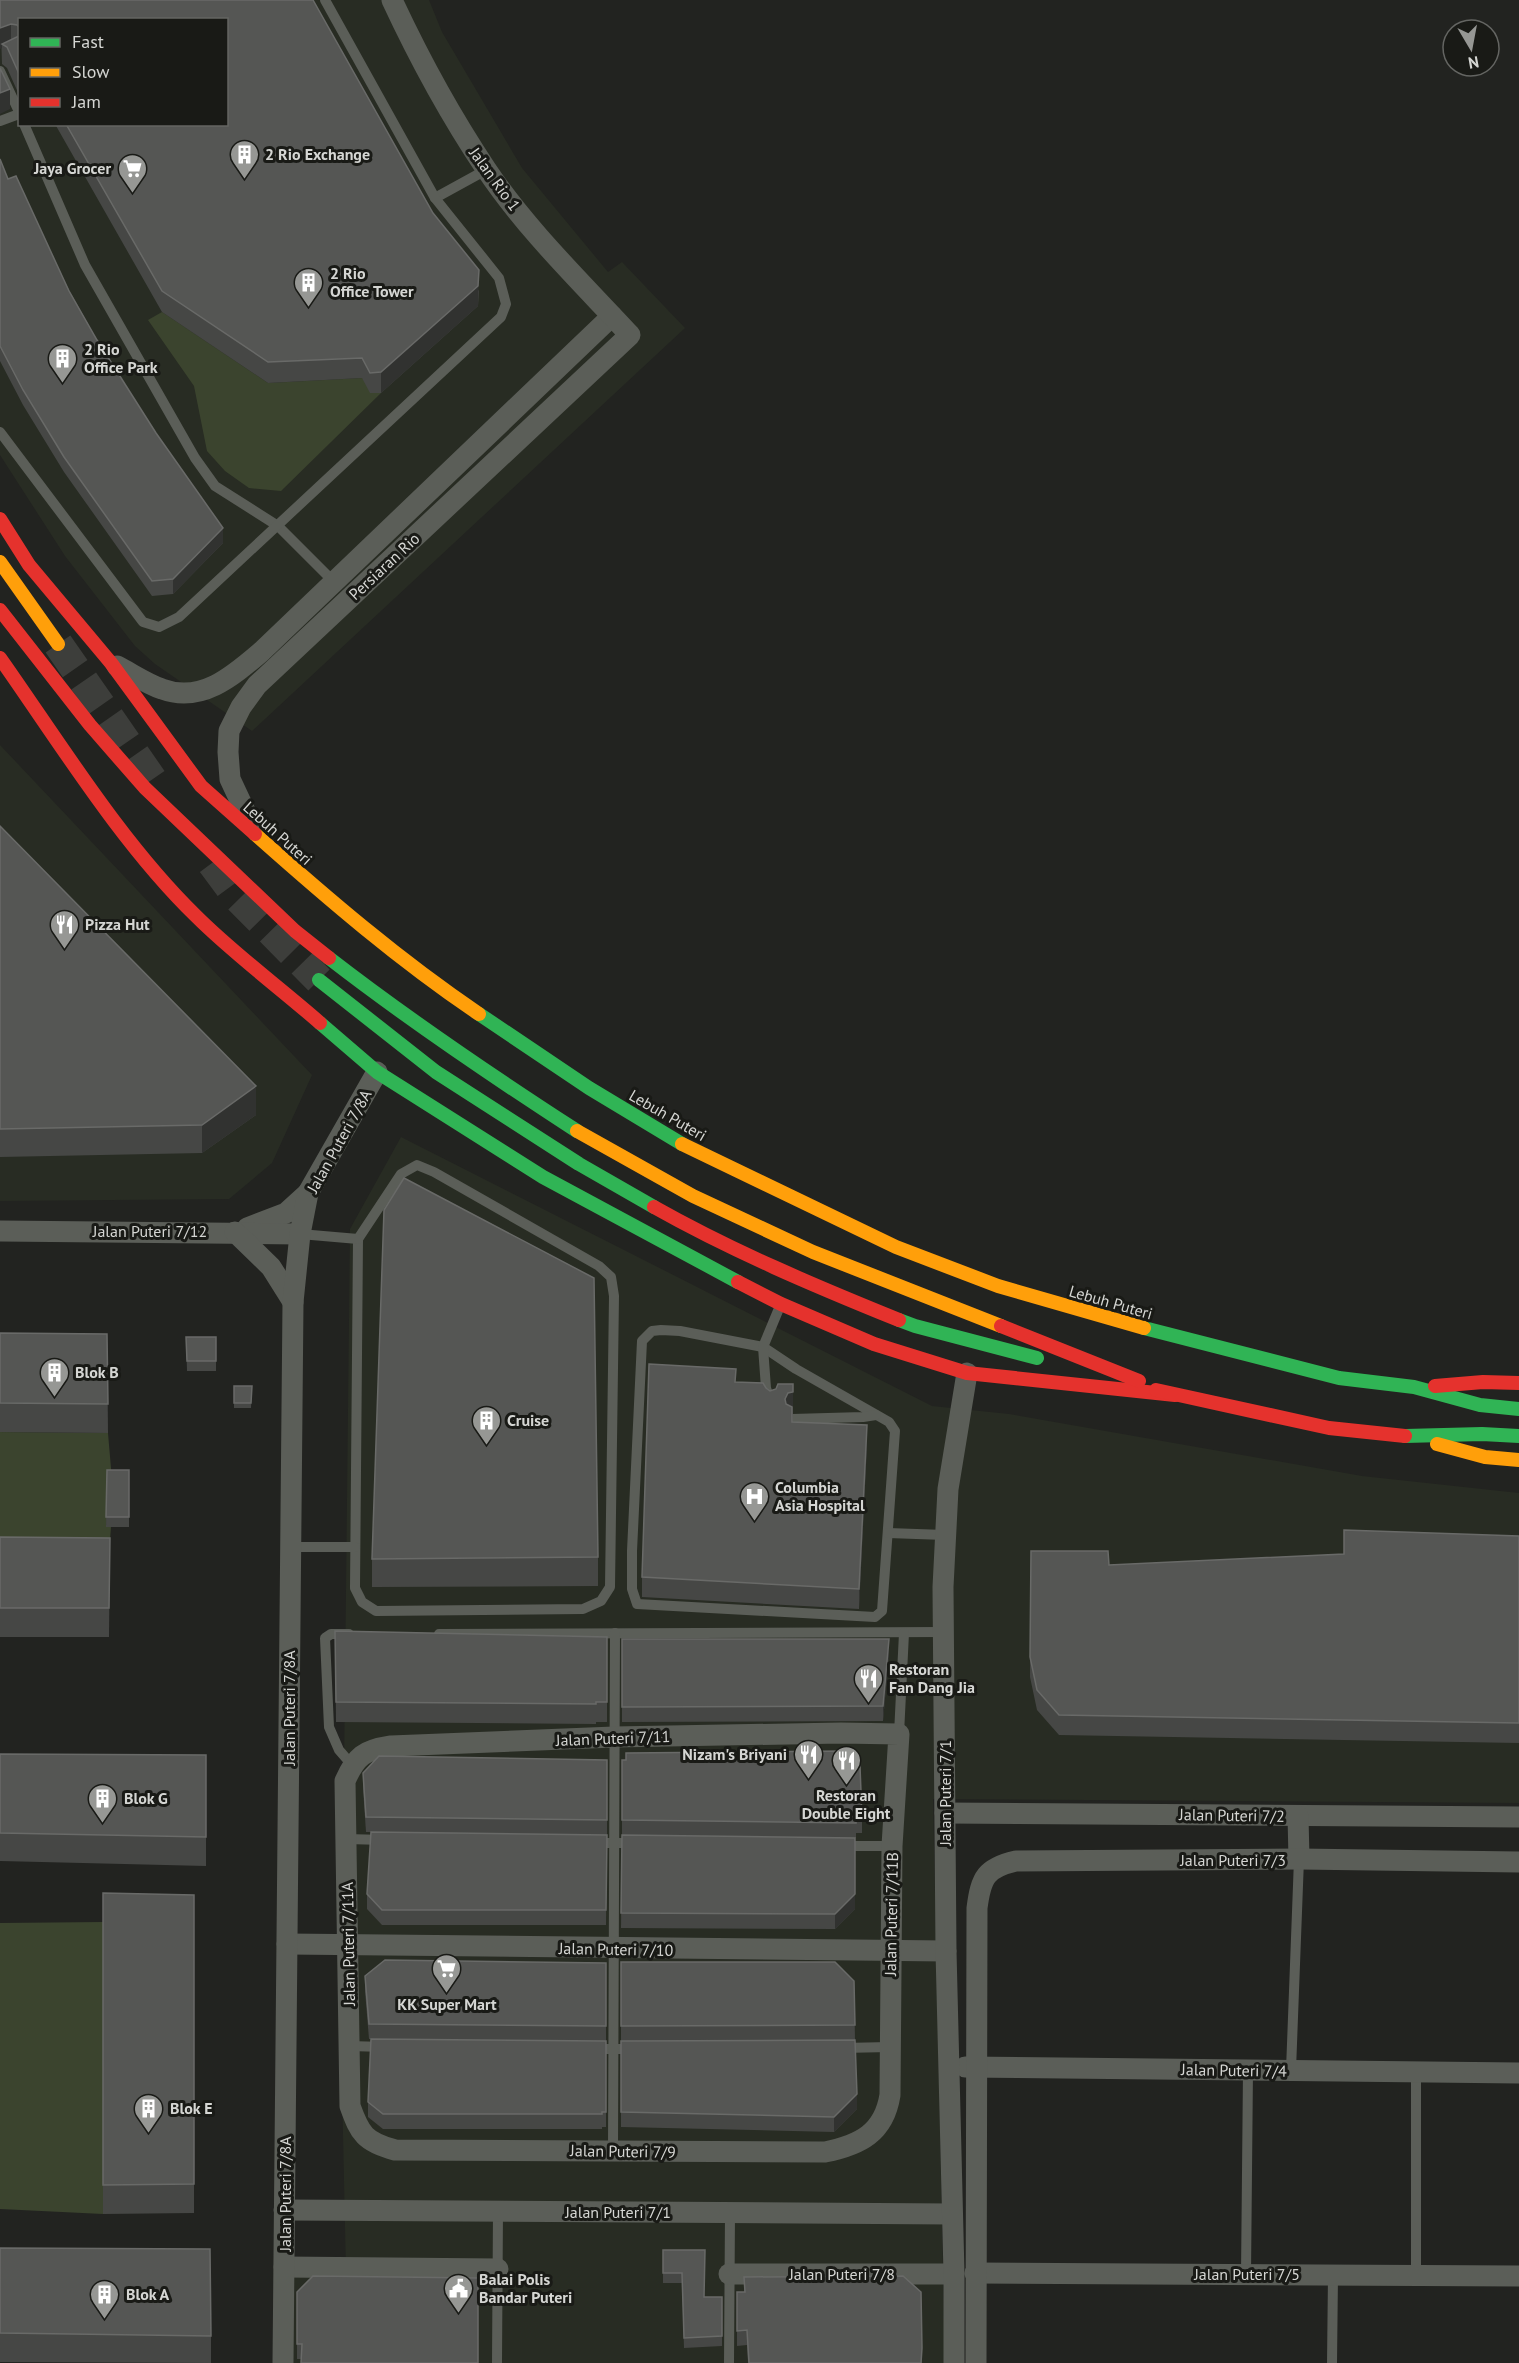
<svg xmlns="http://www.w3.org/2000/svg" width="1519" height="2363" font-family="'PT Sans',sans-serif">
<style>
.built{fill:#282c23;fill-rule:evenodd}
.green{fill:#3b442e}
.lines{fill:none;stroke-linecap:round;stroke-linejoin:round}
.secondary-tunnel{stroke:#3d3e3b;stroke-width:30;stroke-dasharray:30 15;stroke-linecap:butt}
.lane{stroke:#5b5e58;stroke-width:10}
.street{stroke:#5b5e58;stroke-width:21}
.fast{stroke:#30b455;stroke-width:14}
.slow{stroke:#ff9f0a;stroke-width:14}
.jam{stroke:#e5322d;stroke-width:14}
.wall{fill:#464745}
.shaded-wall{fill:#313230}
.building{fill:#555654;stroke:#696a68;stroke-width:1.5}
.labels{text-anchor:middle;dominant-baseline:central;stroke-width:6;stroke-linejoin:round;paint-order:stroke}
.poi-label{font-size:16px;font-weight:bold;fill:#d5d6d3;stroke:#191a16;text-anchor:start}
.street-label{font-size:16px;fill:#d5d6d3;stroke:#191a16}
</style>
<rect width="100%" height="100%" fill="#222320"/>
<!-- built -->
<g class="built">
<path d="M0,0H429L442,32L522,168L608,272L622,262L685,328L252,731L155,664L135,646L65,556L0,455ZM20,20H226V124H20Z"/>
<polygon points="0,745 312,1075 272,1163 229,1199 0,1201"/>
<polygon points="401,1137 932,1406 1009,1414 1362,1476 1519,1493 1519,1803 933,1799 945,2363 292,2363 292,2273 346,2273 341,2042 350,1229"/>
</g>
<!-- green -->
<g class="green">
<polygon points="162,312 268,383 362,378 381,393 281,491 249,488 225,471 207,451 194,386 148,320"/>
<polygon points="0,1432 108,1433 112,1480 106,1527 111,1527 109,1554 0,1566"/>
<polygon points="103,1922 103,2214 0,2209 0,1923"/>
</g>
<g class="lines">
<!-- secondary-tunnel -->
<g class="secondary-tunnel">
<polyline points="58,644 156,785"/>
<polyline points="212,863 237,897 319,980"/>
</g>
<!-- lane -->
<g class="lane">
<polyline points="0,71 20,114"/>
<polyline points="0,121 19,114"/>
<polyline points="24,124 85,265 195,458 215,486 278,526 336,584"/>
<polyline points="435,198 486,170"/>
<polyline points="0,432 143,622 159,627 179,617 501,317 506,304 499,278 435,198 325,0"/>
<polygon points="417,1165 434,1172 599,1266 611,1277 614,1296 610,1587 601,1601 583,1609 376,1611 362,1602 355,1588 358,1239 401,1174"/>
<polyline points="300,1234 358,1239"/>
<polygon points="661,1330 680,1331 763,1347 796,1369 889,1422 895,1431 882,1611 875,1617 637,1604 632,1589 632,1551 642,1341 652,1331"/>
<polyline points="770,1400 766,1388 763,1347 780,1306"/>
<polyline points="792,1419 863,1417 876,1415"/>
<polyline points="888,1533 945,1535"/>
<polyline points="290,1547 355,1547"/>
<polyline points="349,1634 331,1634 325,1638 329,1727 339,1750 352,1765"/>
<polyline points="439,1634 943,1632"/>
<polyline points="899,1734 904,1633"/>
<polyline points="346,1839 385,1840"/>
<polyline points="592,1843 634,1843"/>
<polyline points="841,1846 892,1846"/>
<polyline points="349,2046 385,2047"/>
<polyline points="842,2048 890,2047"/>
<polyline points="593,2049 634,2049"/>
<polyline points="1291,2070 1299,1859"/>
<polyline points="613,2151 615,1633"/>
<polyline points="1246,2274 1248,2070"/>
<polyline points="1416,2275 1416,2072"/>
<polyline points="497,2363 498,2211"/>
<polyline points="729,2363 730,2213"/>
<polyline points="1332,2363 1333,2275"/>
</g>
<!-- street -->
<g class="street">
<path d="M117,666C131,673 147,684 162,689C202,704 234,675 262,651L612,316"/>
<path d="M252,826L230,779L228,752L229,731L241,707L257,685L630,335C581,282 526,229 486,169C450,115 419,58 392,0"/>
<polyline points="247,1228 286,1213 308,1193"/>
<polyline points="0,1231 300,1234"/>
<polyline points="235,1232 271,1267 293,1302"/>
<path d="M841,1733L899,1734L892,1846L890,2095C884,2133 860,2145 825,2152L395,2150C365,2142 360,2134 350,2106L345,1781C356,1756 364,1750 391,1746L614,1737Z"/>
<polyline points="945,1813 1519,1817"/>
<polyline points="1298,1816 1299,1859"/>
<polyline points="287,1944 946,1951"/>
<polyline points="965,2067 1519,2073"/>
<polyline points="284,2210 952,2214"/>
<polyline points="284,2267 498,2269"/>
<polyline points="975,2273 1519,2276"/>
<polyline points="729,2274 954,2274"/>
<polyline points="283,2363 293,1302 300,1234 308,1193 377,1072"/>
<polyline points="954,2363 954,2274 946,1951 943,1587 948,1489 967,1373"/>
<path d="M976,2363L977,1908C981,1877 986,1868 1016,1861L1299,1859L1519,1862"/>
</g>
<!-- fast -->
<g class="fast">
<path d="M329,958C409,1020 492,1076 577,1131"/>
<polyline points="319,980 436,1072 579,1164 654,1207"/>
<polyline points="479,1014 589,1088 682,1144"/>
<polyline points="320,1023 377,1072 543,1177 738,1282"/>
<polyline points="899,1320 915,1326 1037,1358"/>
<polyline points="1144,1328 1339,1378 1414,1387 1480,1405 1519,1409"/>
<polyline points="1405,1436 1482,1434 1519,1436"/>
</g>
<!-- slow -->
<g class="slow">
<polyline points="0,562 58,644"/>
<path d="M255,834C327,898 399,960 479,1014"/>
<polyline points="577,1131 693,1196 813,1252 1001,1326"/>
<polyline points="682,1144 896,1247 998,1286 1144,1328"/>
<polyline points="1437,1444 1485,1457 1519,1460"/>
</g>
<!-- jam -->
<g class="jam">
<polyline points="0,519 29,565 111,663 201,786 255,834"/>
<polyline points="0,610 90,725 145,788 295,931 329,958"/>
<path d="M0,658C60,743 121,843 196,916C234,954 279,987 320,1023"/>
<path d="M654,1207C732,1251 815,1286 899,1320"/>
<polyline points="738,1282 781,1304 874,1344 967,1373 1175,1395"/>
<polyline points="1001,1326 1139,1381"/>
<polyline points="1435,1386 1483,1382 1519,1383"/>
<polyline points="1156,1390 1329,1428 1405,1436"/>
</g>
</g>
<!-- wall -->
<g class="wall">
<polygon points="0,0 433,213 479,291 478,306 381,393 370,393 362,378 268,383 162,312 55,124 226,124 20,20 20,97 7,68 2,64"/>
<polygon points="0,159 8,179 97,340 223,543 173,594 152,596 64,472 23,405 0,361"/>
<polygon points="0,826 256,1115 202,1153 0,1157"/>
<polygon points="0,1333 107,1334 108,1433 0,1432"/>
<polygon points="186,1337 216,1337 216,1371 187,1371"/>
<polygon points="736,1382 766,1388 793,1404 792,1422 867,1445 859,1609 642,1597 642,1577"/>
<polygon points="234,1386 252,1386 251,1408 234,1408"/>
<polygon points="107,1470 129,1470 129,1527 106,1527"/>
<polygon points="1519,1536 1519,1743 1059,1735 1037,1710 1030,1677 1031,1551 1109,1565 1344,1554"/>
<polygon points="0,1537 110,1538 109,1637 0,1637"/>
<polygon points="598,1557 598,1586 372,1587 372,1559"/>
<polygon points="335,1631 607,1637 607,1722 596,1722 596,1724 336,1722"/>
<polygon points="622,1639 889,1654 883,1721 622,1722"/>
<polygon points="0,1754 206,1755 206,1866 0,1861"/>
<polygon points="607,1760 607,1835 366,1832 363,1788 363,1773"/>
<polygon points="622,1760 862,1818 862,1833 856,1833 856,1838 622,1835"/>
<polygon points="607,1835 606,1925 382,1925 367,1909 367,1894"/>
<polygon points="622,1835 855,1909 835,1929 621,1928"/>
<polygon points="103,1893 194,1895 194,2213 103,2214"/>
<polygon points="621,1962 854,1981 855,2040 621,2041"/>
<polygon points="606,1963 606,2041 369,2039 365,1991 365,1976"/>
<polygon points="606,2041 606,2127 602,2127 602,2129 383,2129 368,2117 368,2102"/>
<polygon points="621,2041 857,2109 834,2132 621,2127"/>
<polygon points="0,2248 211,2336 211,2363 0,2362"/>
<polygon points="663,2250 705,2297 722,2297 722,2346 684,2348 682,2283 663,2283"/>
<polygon points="313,2276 301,2359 297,2359 297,2292"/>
<polygon points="744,2277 921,2292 922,2363 748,2363 747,2345 737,2346 737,2292 744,2292"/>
</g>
<!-- shaded-wall -->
<g class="shaded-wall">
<polygon points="11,24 11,45 2,44 2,48 0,49 0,28"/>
<polygon points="10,89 10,109 0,114 0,93"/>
<polygon points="479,270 478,306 381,393 381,372"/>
<polygon points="223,528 223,543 173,594 173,579"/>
<polygon points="256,1086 256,1115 202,1153 202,1125"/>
<polygon points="793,1384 793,1404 792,1426 785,1399"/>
<polygon points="867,1425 867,1445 859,1609 859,1589"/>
<polygon points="889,1639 889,1654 883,1721 883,1706"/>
<polygon points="855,1838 855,1909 835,1929 835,1914"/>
<polygon points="857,2094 857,2109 834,2132 834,2117"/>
</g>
<!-- building -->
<g class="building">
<polygon points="0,0 313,0 433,213 479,270 478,286 381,372 370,373 362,358 268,362 162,291 66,124 226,124 226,20 20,20 20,28 17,25 11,24 0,28"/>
<polygon points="20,33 20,76 7,47 2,44 19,36"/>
<polygon points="0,68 10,89 0,93"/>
<polygon points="0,159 8,179 16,176 69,291 97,340 156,433 223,528 173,579 152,581 64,457 23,390 0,346"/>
<polygon points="0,826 256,1086 202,1125 0,1129"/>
<polygon points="404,1178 594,1278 598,1557 372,1559 384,1210"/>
<polygon points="0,1333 107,1334 108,1404 0,1403"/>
<polygon points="186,1337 216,1337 216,1361 187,1361"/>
<polygon points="649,1364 736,1369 735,1382 763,1383 766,1388 770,1391 776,1389 778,1384 793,1384 793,1392 788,1393 785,1399 786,1404 792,1407 792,1422 867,1425 859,1589 642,1577"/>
<polygon points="234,1386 252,1386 251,1403 234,1403"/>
<polygon points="107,1470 129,1470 129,1517 106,1517"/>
<polygon points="1344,1530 1519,1536 1519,1723 1059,1715 1037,1690 1030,1657 1031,1551 1108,1551 1109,1565 1344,1554"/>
<polygon points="0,1537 110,1538 109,1608 0,1608"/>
<polygon points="335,1631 607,1637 607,1702 596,1702 596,1704 336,1702"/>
<polygon points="622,1639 889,1639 883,1706 622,1707"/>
<polygon points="844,1751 860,1766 862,1818 856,1818 856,1823 622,1820 622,1760 626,1760 626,1753"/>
<polygon points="0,1754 206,1755 206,1837 0,1833"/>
<polygon points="379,1756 607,1760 607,1820 366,1817 363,1773"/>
<polygon points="371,1832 607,1835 606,1910 382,1910 367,1894"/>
<polygon points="622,1835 855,1838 855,1894 835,1914 621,1913"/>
<polygon points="103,1893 194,1895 194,2184 103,2185"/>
<polygon points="385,1960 606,1963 606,2026 369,2024 365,1976"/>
<polygon points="621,1962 835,1962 854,1981 855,2025 621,2026"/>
<polygon points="371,2039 606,2041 606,2112 602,2112 602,2114 383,2114 368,2102"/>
<polygon points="855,2040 857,2094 834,2117 621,2112 621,2041"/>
<polygon points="0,2248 210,2249 211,2336 0,2333"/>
<polygon points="663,2250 705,2250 704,2297 722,2297 722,2336 684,2338 682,2273 663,2273"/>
<polygon points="313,2276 478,2278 478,2363 301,2363 302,2344 297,2344 297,2292"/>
<polygon points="903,2276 921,2292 922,2348 921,2363 749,2363 747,2330 737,2331 737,2292 745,2292 744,2277"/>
</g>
<!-- icons -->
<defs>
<symbol id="building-pin" viewBox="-11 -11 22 30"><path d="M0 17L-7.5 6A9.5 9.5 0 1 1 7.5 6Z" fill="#969794" stroke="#191a16"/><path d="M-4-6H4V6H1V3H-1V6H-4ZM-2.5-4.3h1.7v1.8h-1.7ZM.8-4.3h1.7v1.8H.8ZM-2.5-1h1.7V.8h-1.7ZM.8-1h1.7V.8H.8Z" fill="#fff"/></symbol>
<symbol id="supermarket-pin" viewBox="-11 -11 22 30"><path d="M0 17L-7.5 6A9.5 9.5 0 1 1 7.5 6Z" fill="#969794" stroke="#191a16"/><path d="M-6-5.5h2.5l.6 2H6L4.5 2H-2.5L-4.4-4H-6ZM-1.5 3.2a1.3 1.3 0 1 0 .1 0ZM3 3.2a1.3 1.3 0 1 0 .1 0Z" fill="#fff"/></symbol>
<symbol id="restaurant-pin" viewBox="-11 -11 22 30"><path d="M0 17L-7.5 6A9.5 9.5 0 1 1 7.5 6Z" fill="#969794" stroke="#191a16"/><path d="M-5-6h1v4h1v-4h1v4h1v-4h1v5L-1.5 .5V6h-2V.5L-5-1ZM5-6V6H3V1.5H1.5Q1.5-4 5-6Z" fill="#fff"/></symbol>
<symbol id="hospital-pin" viewBox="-11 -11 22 30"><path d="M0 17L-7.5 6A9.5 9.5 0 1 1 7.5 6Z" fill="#969794" stroke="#191a16"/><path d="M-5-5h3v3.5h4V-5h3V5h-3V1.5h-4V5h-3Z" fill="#fff"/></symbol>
<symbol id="civic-pin" viewBox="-11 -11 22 30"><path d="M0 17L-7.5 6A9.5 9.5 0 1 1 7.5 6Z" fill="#969794" stroke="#191a16"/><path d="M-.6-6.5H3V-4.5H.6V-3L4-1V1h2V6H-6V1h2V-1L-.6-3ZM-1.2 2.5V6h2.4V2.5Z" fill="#fff"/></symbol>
</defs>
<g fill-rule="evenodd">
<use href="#building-pin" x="228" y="138" width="33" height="45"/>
<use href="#supermarket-pin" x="116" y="152" width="33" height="45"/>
<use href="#building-pin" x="292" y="266" width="33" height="45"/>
<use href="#building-pin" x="46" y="342" width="33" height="45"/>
<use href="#restaurant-pin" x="48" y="908" width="33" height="45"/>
<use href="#building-pin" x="38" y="1356" width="33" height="45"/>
<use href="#building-pin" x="470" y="1404" width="33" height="45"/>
<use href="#hospital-pin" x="738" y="1480" width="33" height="45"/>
<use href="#restaurant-pin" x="852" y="1662" width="33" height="45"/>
<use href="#restaurant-pin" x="792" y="1738" width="33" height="45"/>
<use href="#restaurant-pin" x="830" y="1744" width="33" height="45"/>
<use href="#building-pin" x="86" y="1782" width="33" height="45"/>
<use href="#supermarket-pin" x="430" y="1952" width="33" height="45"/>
<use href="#building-pin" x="132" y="2092" width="33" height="45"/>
<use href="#civic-pin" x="442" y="2272" width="33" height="45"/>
<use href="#building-pin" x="88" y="2278" width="33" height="45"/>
</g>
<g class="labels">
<!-- poi labels -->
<g class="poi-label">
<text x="265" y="154">2 Rio Exchange</text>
<text x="111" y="168" text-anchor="end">Jaya Grocer</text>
<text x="330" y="273">2 Rio<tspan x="330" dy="18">Office Tower</tspan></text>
<text x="84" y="349">2 Rio<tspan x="84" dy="18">Office Park</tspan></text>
<text x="85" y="924">Pizza Hut</text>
<text x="75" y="1372">Blok B</text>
<text x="507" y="1420">Cruise</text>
<text x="775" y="1487">Columbia<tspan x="775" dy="18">Asia Hospital</tspan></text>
<text x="889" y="1669">Restoran<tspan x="889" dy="18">Fan Dang Jia</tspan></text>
<text x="787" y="1754" text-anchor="end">Nizam's Briyani</text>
<text x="846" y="1795" text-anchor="middle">Restoran<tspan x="846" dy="18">Double Eight</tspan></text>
<text x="124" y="1798">Blok G</text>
<text x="447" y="2004" text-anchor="middle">KK Super Mart</text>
<text x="170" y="2108">Blok E</text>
<text x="479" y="2279">Balai Polis<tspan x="479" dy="18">Bandar Puteri</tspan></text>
<text x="126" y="2294">Blok A</text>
</g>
<!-- street labels -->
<g class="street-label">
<text transform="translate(495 179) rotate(54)">Jalan Rio 1</text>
<text transform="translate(384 566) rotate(-43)">Persiaran Rio</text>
<text transform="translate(278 833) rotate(42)">Lebuh Puteri</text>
<text transform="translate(668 1115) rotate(30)">Lebuh Puteri</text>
<text transform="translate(339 1141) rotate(-61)">Jalan Puteri 7/8A</text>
<text x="150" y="1231">Jalan Puteri 7/12</text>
<text transform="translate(1111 1302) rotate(16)">Lebuh Puteri</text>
<text transform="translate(289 1708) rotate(-90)">Jalan Puteri 7/8A</text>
<text transform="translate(613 1738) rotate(-2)">Jalan Puteri 7/11</text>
<text transform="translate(945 1793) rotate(-90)">Jalan Puteri 7/1</text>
<text transform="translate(1232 1815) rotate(1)">Jalan Puteri 7/2</text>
<text x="1233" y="1860">Jalan Puteri 7/3</text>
<text transform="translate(891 1914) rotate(-89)">Jalan Puteri 7/11B</text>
<text transform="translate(348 1944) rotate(-91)">Jalan Puteri 7/11A</text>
<text transform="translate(616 1949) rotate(1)">Jalan Puteri 7/10</text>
<text transform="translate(1234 2070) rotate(1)">Jalan Puteri 7/4</text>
<text transform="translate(623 2151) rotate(1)">Jalan Puteri 7/9</text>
<text transform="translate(285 2194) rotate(-90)">Jalan Puteri 7/8A</text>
<text x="618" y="2212">Jalan Puteri 7/1</text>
<text x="842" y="2274">Jalan Puteri 7/8</text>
<text x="1247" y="2274">Jalan Puteri 7/5</text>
</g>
</g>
<!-- legend -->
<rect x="18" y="18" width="210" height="108" fill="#191a16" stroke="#646562" stroke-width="1.5"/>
<rect x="30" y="38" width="30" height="9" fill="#30b455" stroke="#646562" stroke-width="1.5"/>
<text x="72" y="48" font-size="18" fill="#d5d6d3">Fast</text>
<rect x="30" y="68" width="30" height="9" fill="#ff9f0a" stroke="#646562" stroke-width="1.5"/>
<text x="72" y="78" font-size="18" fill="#d5d6d3">Slow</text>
<rect x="30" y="98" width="30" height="9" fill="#e5322d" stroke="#646562" stroke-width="1.5"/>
<text x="72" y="108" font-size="18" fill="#d5d6d3">Jam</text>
<!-- north arrow -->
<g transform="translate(1471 48) rotate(170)"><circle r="28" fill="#191a16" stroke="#646562" stroke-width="1.5"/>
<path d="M0-4.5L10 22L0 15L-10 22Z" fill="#969794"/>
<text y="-9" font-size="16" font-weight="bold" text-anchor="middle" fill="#d5d6d3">N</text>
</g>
</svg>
